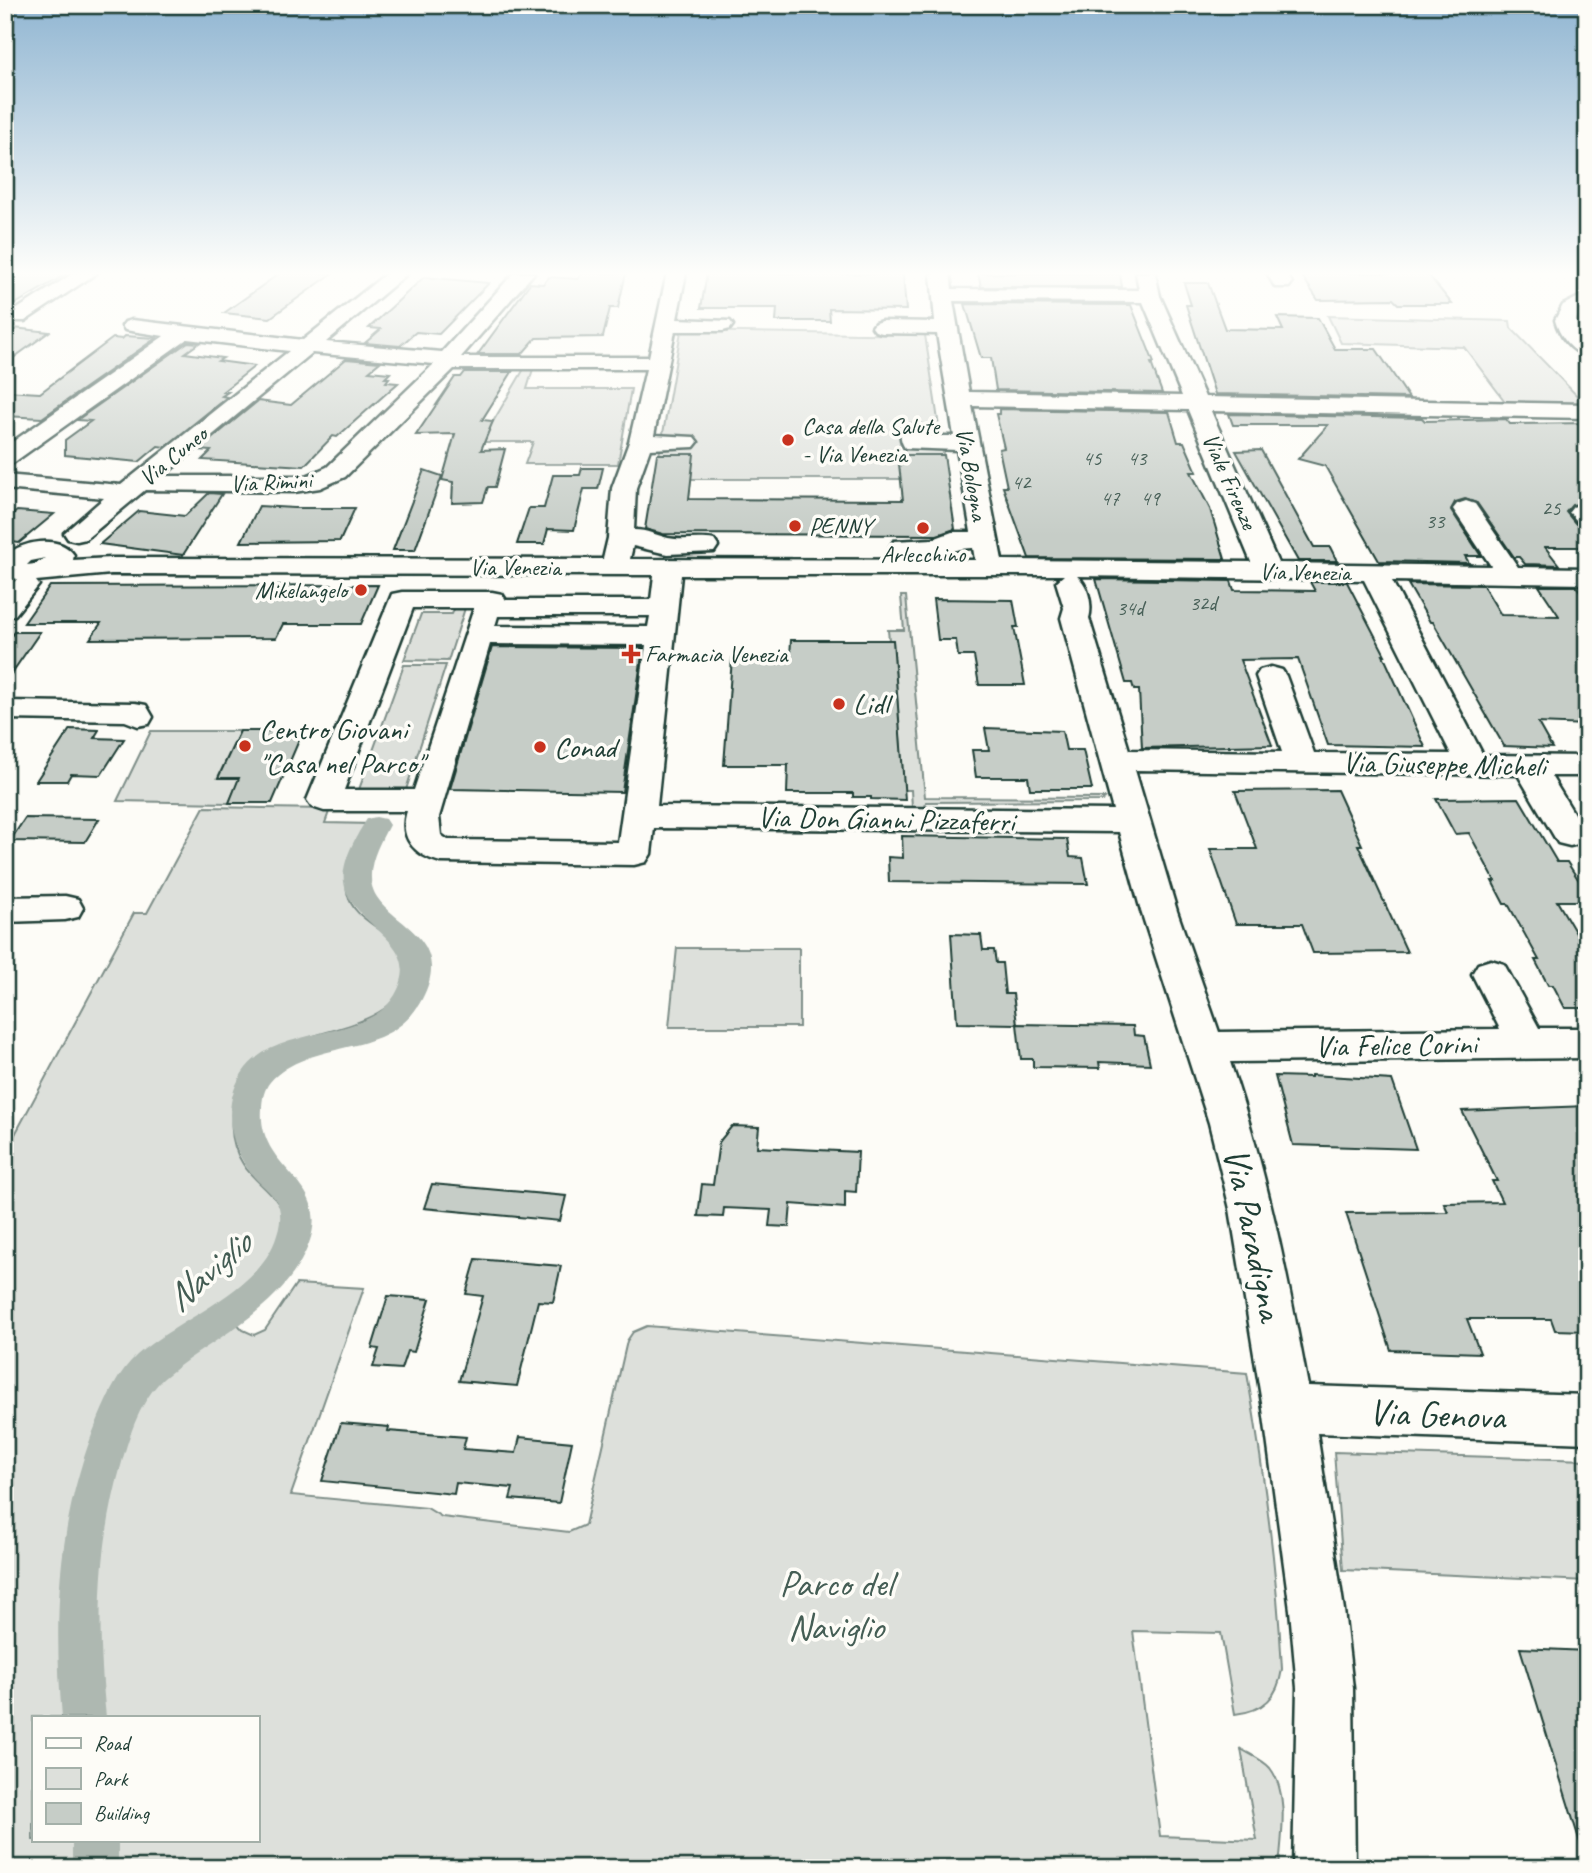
<svg xmlns="http://www.w3.org/2000/svg" width="1592" height="1873" font-family="Caveat,sans-serif">
<style>
.green{fill:#dde0db;stroke:#7e8e88;stroke-width:2;fill-rule:evenodd}
.lines{fill:none;stroke-linecap:round;stroke-linejoin:round}
.canal{fill:#aeb8b1;fill-rule:evenodd}
.building{fill:#c6cdc7;stroke:#1f3d34;stroke-width:2}
.minor-casing{stroke:#1f3d34;stroke-width:5}
.minor{fill:#fdfcf7;fill-rule:evenodd}
.poi-dot{fill:#c8321e;stroke:#fdfcf7;stroke-width:2.5}
.labels{text-anchor:middle;dominant-baseline:central;stroke-width:7;stroke-linejoin:round;paint-order:stroke}
.far-number-label{font-size:21px;fill:#496159}
.far-poi-label{font-size:24px;fill:#1f3d34;stroke:#fdfcf7;text-anchor:start}
.far-street-label{font-size:24px;fill:#1f3d34;stroke:#fdfcf7}
.poi-label{font-size:30px;fill:#1f3d34;stroke:#fdfcf7;text-anchor:start}
.street-label{font-size:30px;fill:#1f3d34;stroke:#fdfcf7}
.near-street-label{font-size:37px;fill:#1f3d34;stroke:#fdfcf7}
.near-park-label{font-size:37px;fill:#455e55;stroke:#fdfcf7}
.near-water-label{font-size:38px;font-style:italic;fill:#435c53;stroke:#fdfcf7}
</style>
<rect width="100%" height="100%" fill="#fdfcf7"/>
<filter id="ink" filterUnits="userSpaceOnUse"><feTurbulence type="fractalNoise" baseFrequency=".0143" numOctaves="2"/><feDisplacementMap in="SourceGraphic" scale="14" xChannelSelector="R" yChannelSelector="G"/><feConvolveMatrix kernelMatrix="1 2 1 2 8 2 1 2 1" color-interpolation-filters="sRGB"/></filter>
<g filter="url(#ink)">
<!-- green -->
<g class="green">
<polygon points="1328,316 1510,321 1511,328 1587,406 1507,404 1464,347 1341,343"/>
<polygon points="681,331 925,335 947,479 655,479"/>
<polygon points="524,369 533,369 527,389 631,389 618,464 525,464 533,442 481,442"/>
<polygon points="901,596 906,596 925,797 1105,798 1103,801 926,802 925,808 912,808 911,790 904,790 893,641 889,640 888,630 904,630"/>
<polygon points="456,605 466,605 448,661 404,660 421,614 452,614"/>
<polygon points="404,665 446,665 404,796 357,795"/>
<polygon points="151,731 240,731 218,777 240,778 229,803 117,801"/>
<path d="M204,807L330,809L325,823L373,824C296,934 412,912 405,974C397,1045 267,1018 239,1087C229,1111 228,1141 243,1164C252,1179 268,1188 278,1203C297,1231 277,1262 255,1281C244,1291 231,1297 220,1305L243,1330L254,1335L265,1330L296,1284L364,1288L291,1495L427,1508L442,1517L569,1532L585,1525L627,1341L633,1332L647,1326L1247,1373C1264,1472 1277,1569 1282,1669C1278,1697 1264,1711 1235,1714L1221,1633L1133,1631L1160,1836L1257,1840L1241,1749C1251,1755 1263,1760 1270,1768C1290,1794 1281,1838 1279,1868H5V1153L134,913H147ZM33,1717H257V1840H33Z"/>
<polygon points="677,948 799,948 799,1027 669,1027"/>
<polygon points="1334,1452 1587,1460 1587,1581 1343,1570"/>
</g>
<g class="lines">
<!-- canal -->
<g class="canal">
<path d="M376,817L385,819L389,825C381,841 370,859 371,878C371,923 459,928 422,999C390,1061 312,1036 270,1082C264,1089 262,1100 262,1109C257,1175 340,1179 305,1253C276,1314 212,1337 164,1378C141,1399 130,1433 122,1462C97,1550 97,1627 106,1717H62C53,1614 58,1514 99,1417C108,1396 119,1371 137,1355C178,1319 254,1294 275,1241C279,1230 282,1219 279,1207C276,1196 262,1186 254,1177C228,1147 220,1101 246,1068C281,1024 367,1042 395,995C427,940 350,928 344,882C341,862 356,836 367,819Z"/>
<rect x="72" y="1840" width="46" height="28"/>
</g>
</g>
<!-- building -->
<g class="building">
<polygon points="5,273 68,273 5,310"/>
<polygon points="280,273 333,273 270,318 224,313"/>
<polygon points="581,273 626,273 618,308 610,308 603,337 536,338 522,354 478,354 530,283 543,284 549,277 578,279"/>
<polygon points="707,273 903,274 906,310 829,309 830,321 776,321 777,308 701,308"/>
<polygon points="978,273 1120,274 1122,287 981,287"/>
<polygon points="1300,273 1427,273 1452,304 1398,304 1393,299 1318,300"/>
<polygon points="424,277 489,283 439,334 416,332 400,346 365,343 381,329 369,328"/>
<polygon points="1184,283 1208,283 1225,329 1283,330 1277,317 1318,318 1335,349 1376,349 1409,398 1215,394 1186,305 1191,305"/>
<polygon points="965,304 1131,305 1154,363 1151,363 1162,393 996,390 991,358 981,358"/>
<polygon points="5,327 49,332 5,364"/>
<polygon points="125,336 156,338 42,418 5,416 5,391 40,393 113,338 122,339"/>
<polygon points="188,342 199,343 185,353 223,358 218,361 255,366 222,392 228,392 222,396 227,397 165,447 158,446 139,462 65,455 65,440 91,421 77,420"/>
<polygon points="346,359 380,362 369,371 390,373 385,378 389,378 386,382 398,383 337,437 333,436 304,466 202,460 211,451 198,450 258,401 291,405"/>
<polygon points="465,372 512,372 482,420 493,421 481,450 505,449 495,487 488,487 483,502 452,503 453,482 442,480 455,434 416,435 455,377 461,377"/>
<polygon points="999,409 1169,412 1178,442 1184,442 1197,472 1191,472 1210,509 1225,559 1029,558 1003,487 1007,487 999,449 1004,448 996,414 999,414"/>
<polygon points="1229,414 1422,418 1425,421 1506,419 1510,424 1587,423 1587,503 1572,505 1566,512 1576,524 1587,527 1587,547 1545,547 1559,565 1525,564 1519,557 1514,557 1477,503 1465,499 1455,502 1451,510 1481,556 1465,556 1469,563 1379,561 1325,466 1298,459 1328,425 1233,425"/>
<polygon points="1261,450 1314,547 1330,547 1337,561 1298,561 1236,451"/>
<polygon points="657,454 694,454 689,499 903,500 898,455 944,455 955,529 937,535 663,534 645,529"/>
<polygon points="582,468 603,468 598,489 584,489 574,530 548,529 544,544 517,544 529,508 544,508 553,475 580,475"/>
<polygon points="424,470 442,476 415,550 393,550"/>
<polygon points="209,493 222,494 183,555 100,544 139,511 185,516"/>
<polygon points="259,506 294,508 355,508 340,541 241,542"/>
<polygon points="17,511 54,514 19,543 5,541 5,513 13,514"/>
<polygon points="1096,579 1231,581 1234,590 1315,591 1310,582 1347,582 1385,655 1383,655 1425,747 1328,745 1298,659 1240,660 1272,745 1142,748 1139,690 1134,690 1132,683 1126,683"/>
<polygon points="1408,584 1483,585 1501,615 1559,616 1539,586 1576,586 1587,600 1587,725 1538,723 1552,748 1504,746 1433,622 1430,622"/>
<polygon points="378,585 361,624 283,624 276,638 90,639 101,623 24,623 50,586"/>
<polygon points="933,599 1013,600 1018,627 1014,627 1025,685 979,685 974,656 958,656 956,640 938,640"/>
<polygon points="14,632 40,632 5,683 5,645"/>
<polygon points="791,640 893,640 905,800 871,799 871,797 853,797 853,793 787,793 788,765 724,765 732,658 790,658"/>
<polygon points="492,647 643,648 622,792 450,789"/>
<polygon points="985,728 1062,731 1066,750 1083,750 1092,789 1030,789 1028,777 976,777 972,750 989,750"/>
<polygon points="70,729 99,730 94,738 124,739 101,775 71,774 67,781 36,781"/>
<polygon points="240,731 303,731 272,803 229,803 239,778 218,778"/>
<polygon points="1337,790 1362,845 1358,845 1407,952 1313,953 1302,924 1236,924 1210,849 1257,849 1235,791"/>
<polygon points="1519,798 1557,862 1567,862 1587,893 1587,901 1557,901 1587,952 1587,1008 1565,1008 1553,985 1548,985 1535,960 1539,960 1508,904 1504,904 1492,881 1495,881 1469,833 1455,834 1436,799"/>
<polygon points="25,818 99,819 85,842 10,841"/>
<polygon points="902,836 1067,839 1070,857 1083,858 1088,884 889,882 888,857 903,858"/>
<polygon points="951,934 981,935 983,950 994,950 996,963 1002,963 1005,994 1013,994 1017,1024 957,1023"/>
<polygon points="1017,1024 1133,1026 1134,1035 1144,1036 1150,1064 1099,1062 1100,1068 1033,1067 1033,1059 1021,1059"/>
<polygon points="1311,1075 1392,1080 1416,1149 1293,1145 1275,1076 1311,1077"/>
<polygon points="1587,1106 1587,1331 1555,1330 1551,1319 1467,1319 1480,1353 1391,1350 1346,1213 1448,1212 1444,1203 1502,1202 1492,1181 1497,1181 1462,1111"/>
<polygon points="732,1126 759,1127 757,1147 858,1152 856,1192 845,1191 845,1208 791,1204 789,1227 769,1226 771,1210 724,1208 723,1217 698,1216 702,1184 713,1185 719,1142"/>
<polygon points="432,1184 566,1196 560,1221 424,1208"/>
<polygon points="476,1259 561,1266 553,1302 538,1301 517,1386 459,1381 483,1296 466,1294"/>
<polygon points="388,1296 430,1299 414,1352 407,1351 401,1369 373,1367 379,1349 372,1348"/>
<polygon points="341,1423 389,1427 388,1431 466,1437 463,1449 516,1453 520,1437 572,1442 559,1503 510,1499 513,1488 456,1483 454,1494 322,1481"/>
<polygon points="1520,1648 1587,1651 1587,1849 1582,1849"/>
</g>
<g class="lines">
<defs>
<g id="minor">
<polygon points="74,273 97,273 25,321 11,321 8,317 11,313"/>
<path d="M387,273H408L326,342L442,352L514,273H534L461,357H649L667,273H686L677,319L730,321L733,325L730,329L723,331H675L654,435L694,437L698,442L694,447L650,449L636,488L634,530C647,530 656,535 668,538C683,541 699,537 714,540L718,546L714,552L667,554L633,546L630,559L975,560L973,548C959,548 953,552 940,554C926,557 908,556 894,553L890,547L894,541L933,539L952,532H971L957,450L905,448C900,441 899,432 904,425H920L924,436H954L937,334L882,333L875,331L872,327L875,323L882,321L935,322L931,273H950L952,289L1139,290L1136,273H1155L1160,296L1205,397L1587,404V418L1211,411L1278,563L1491,566L1453,509L1457,504L1466,501L1475,504L1518,567L1587,568V584L1392,581L1483,755L1587,756V776H1551L1587,835L1582,843L1570,846L1558,843L1518,775L1135,770L1177,911L1219,1032L1500,1029L1472,974L1478,964L1491,960L1504,964L1539,1028H1587V1058L1230,1062C1267,1170 1287,1274 1308,1386L1587,1395V1443L1317,1433L1344,1610L1353,1688L1355,1868H1293L1297,1688L1290,1610L1263,1409L1230,1209L1209,1123L1141,911L1119,832L654,828L651,854L646,862L634,865L441,862C416,856 398,839 407,811H324L312,807L307,800L392,594L402,592H492L502,594L506,600H651L654,575L111,574L36,581L39,585L15,615L5,617V591L17,579L5,575V556C22,541 60,534 74,555L73,560L111,558L603,559L608,538L612,488L629,442L646,369H454L345,477L320,488L294,492L145,490L86,539L77,541L68,539L64,533L104,498L5,489V475L121,485L289,351L187,339L13,463L5,465V447L164,336L125,330L122,326L125,322L132,320L303,340ZM953,301L1143,302L1182,396L969,392ZM312,353L434,364L327,467L306,476H163ZM972,406L1188,410L1251,562L1002,560ZM46,558L35,564L27,565L31,561ZM681,575H1064L1056,582L1064,608L1061,618L1113,810L657,806ZM1077,576L1364,580L1451,754L1314,753L1286,676L1282,670L1271,667L1260,670L1256,676L1282,752L1129,750L1089,618C1093,605 1088,584 1077,576ZM413,608H474L414,790H344ZM498,616H650L648,627L495,626ZM490,644L646,645L618,842L448,840L441,835L439,817Z"/>
<polygon points="1267,273 1286,273 1292,283 1289,287 1275,287"/>
<path d="M1587,293V308C1571,317 1575,327 1587,338V356C1571,352 1559,335 1555,320L1563,305Z"/>
<polygon points="1582,504 1587,506 1587,525 1578,522 1569,512 1573,507"/>
<polygon points="5,701 135,703 146,705 153,717 149,724 138,726 125,721 5,719"/>
<polygon points="65,896 78,899 83,908 78,917 65,920 5,922 5,897"/>
</g>
</defs>
<!-- minor casing -->
<use href="#minor" class="minor-casing"/>
<!-- minor -->
<use href="#minor" class="minor"/>
</g>
</g>
<!-- sky -->
<linearGradient id="sky" x2="0" y2="1"><stop stop-color="#91b6d2"/><stop offset="0.51" stop-color="#fefefb"/><stop offset="1" stop-color="#fefefb" stop-opacity="0"/></linearGradient>
<rect width="1592" height="536" fill="url(#sky)"/>
<!-- markers -->
<g class="poi-dot">
<circle cx="788" cy="440" r="7"/>
<circle cx="795" cy="526" r="7"/>
<circle cx="923" cy="528" r="7"/>
<circle cx="361" cy="590" r="7"/>
<path d="M627.5 643.5h7v7h7v7h-7v7h-7v-7h-7v-7h7z"/>
<circle cx="839" cy="704" r="7"/>
<circle cx="245" cy="746" r="7"/>
<circle cx="540" cy="747" r="7"/>
</g>
<g class="labels">
<!-- far-number labels -->
<g class="far-number-label">
<text x="1092" y="458">45</text>
<text x="1137" y="458">43</text>
<text x="1021" y="482">42</text>
<text x="1110" y="498">47</text>
<text x="1150" y="498">49</text>
<text x="1551" y="508">25</text>
<text x="1435" y="521">33</text>
<text x="1203" y="603">32d</text>
<text x="1130" y="608">34d</text>
</g>
<!-- far-poi labels -->
<g class="far-poi-label">
<text x="802" y="426">Casa della Salute<tspan x="802" dy="28">- Via Venezia</tspan></text>
<text x="809" y="526">PENNY</text>
<text x="923" y="554" text-anchor="middle">Arlecchino</text>
<text x="347" y="590" text-anchor="end">Mikelangelo</text>
<text x="645" y="654">Farmacia Venezia</text>
</g>
<!-- far-street labels -->
<g class="far-street-label">
<text transform="translate(173 456) rotate(-39)">Via Cuneo</text>
<text transform="translate(972 474) rotate(80)">Via Bologna</text>
<text transform="translate(1230 481) rotate(66)">Viale Firenze</text>
<text transform="translate(271 482) rotate(-3)">Via Rimini</text>
<text x="515" y="567">Via Venezia</text>
<text transform="translate(1305 572) rotate(1)">Via Venezia</text>
</g>
<!-- poi labels -->
<g class="poi-label">
<text x="853" y="704">Lidl</text>
<text x="259" y="729">Centro Giovani<tspan x="259" dy="34">"Casa nel Parco"</tspan></text>
<text x="554" y="747">Conad</text>
</g>
<!-- street labels -->
<g class="street-label">
<text transform="translate(1444 764) rotate(1)">Via Giuseppe Micheli</text>
<text transform="translate(886 819) rotate(1)">Via Don Gianni Pizzaferri</text>
<text transform="translate(1396 1045) rotate(-1)">Via Felice Corini</text>
</g>
<!-- near-street labels -->
<g class="near-street-label">
<text transform="translate(1254 1234) rotate(78)">Via Paradigna</text>
<text transform="translate(1437 1414) rotate(2)">Via Genova</text>
</g>
<!-- near-park labels -->
<g class="near-park-label">
<text x="836" y="1583">Parco del<tspan x="836" dy="43">Naviglio</tspan></text>
</g>
<!-- near-water labels -->
<g class="near-water-label">
<text transform="translate(208 1271) rotate(-41)">Naviglio</text>
</g>
</g>
<!-- margin -->
<rect width="1592" height="1873" fill="none" stroke="#fdfcf7" stroke-width="28"/>
<rect x="14" y="14" width="1564" height="1845" fill="none" stroke="#1f3d34" stroke-width="2.5" filter="url(#ink)"/>
<!-- legend -->
<rect x="32" y="1716" width="228" height="126" fill="#fdfcf7" stroke="#a4b0a9" stroke-width="2"/>
<rect x="46" y="1738" width="35" height="10" fill="#fdfcf7" stroke="#a4b0a9" stroke-width="2"/>
<text x="94" y="1750" font-size="21" fill="#1f3d34">Road</text>
<rect x="46" y="1768" width="35" height="21" fill="#dde0db" stroke="#a4b0a9" stroke-width="2"/>
<text x="94" y="1786" font-size="21" fill="#1f3d34">Park</text>
<rect x="46" y="1803" width="35" height="21" fill="#c6cdc7" stroke="#a4b0a9" stroke-width="2"/>
<text x="94" y="1820" font-size="21" fill="#1f3d34">Building</text>
</svg>
